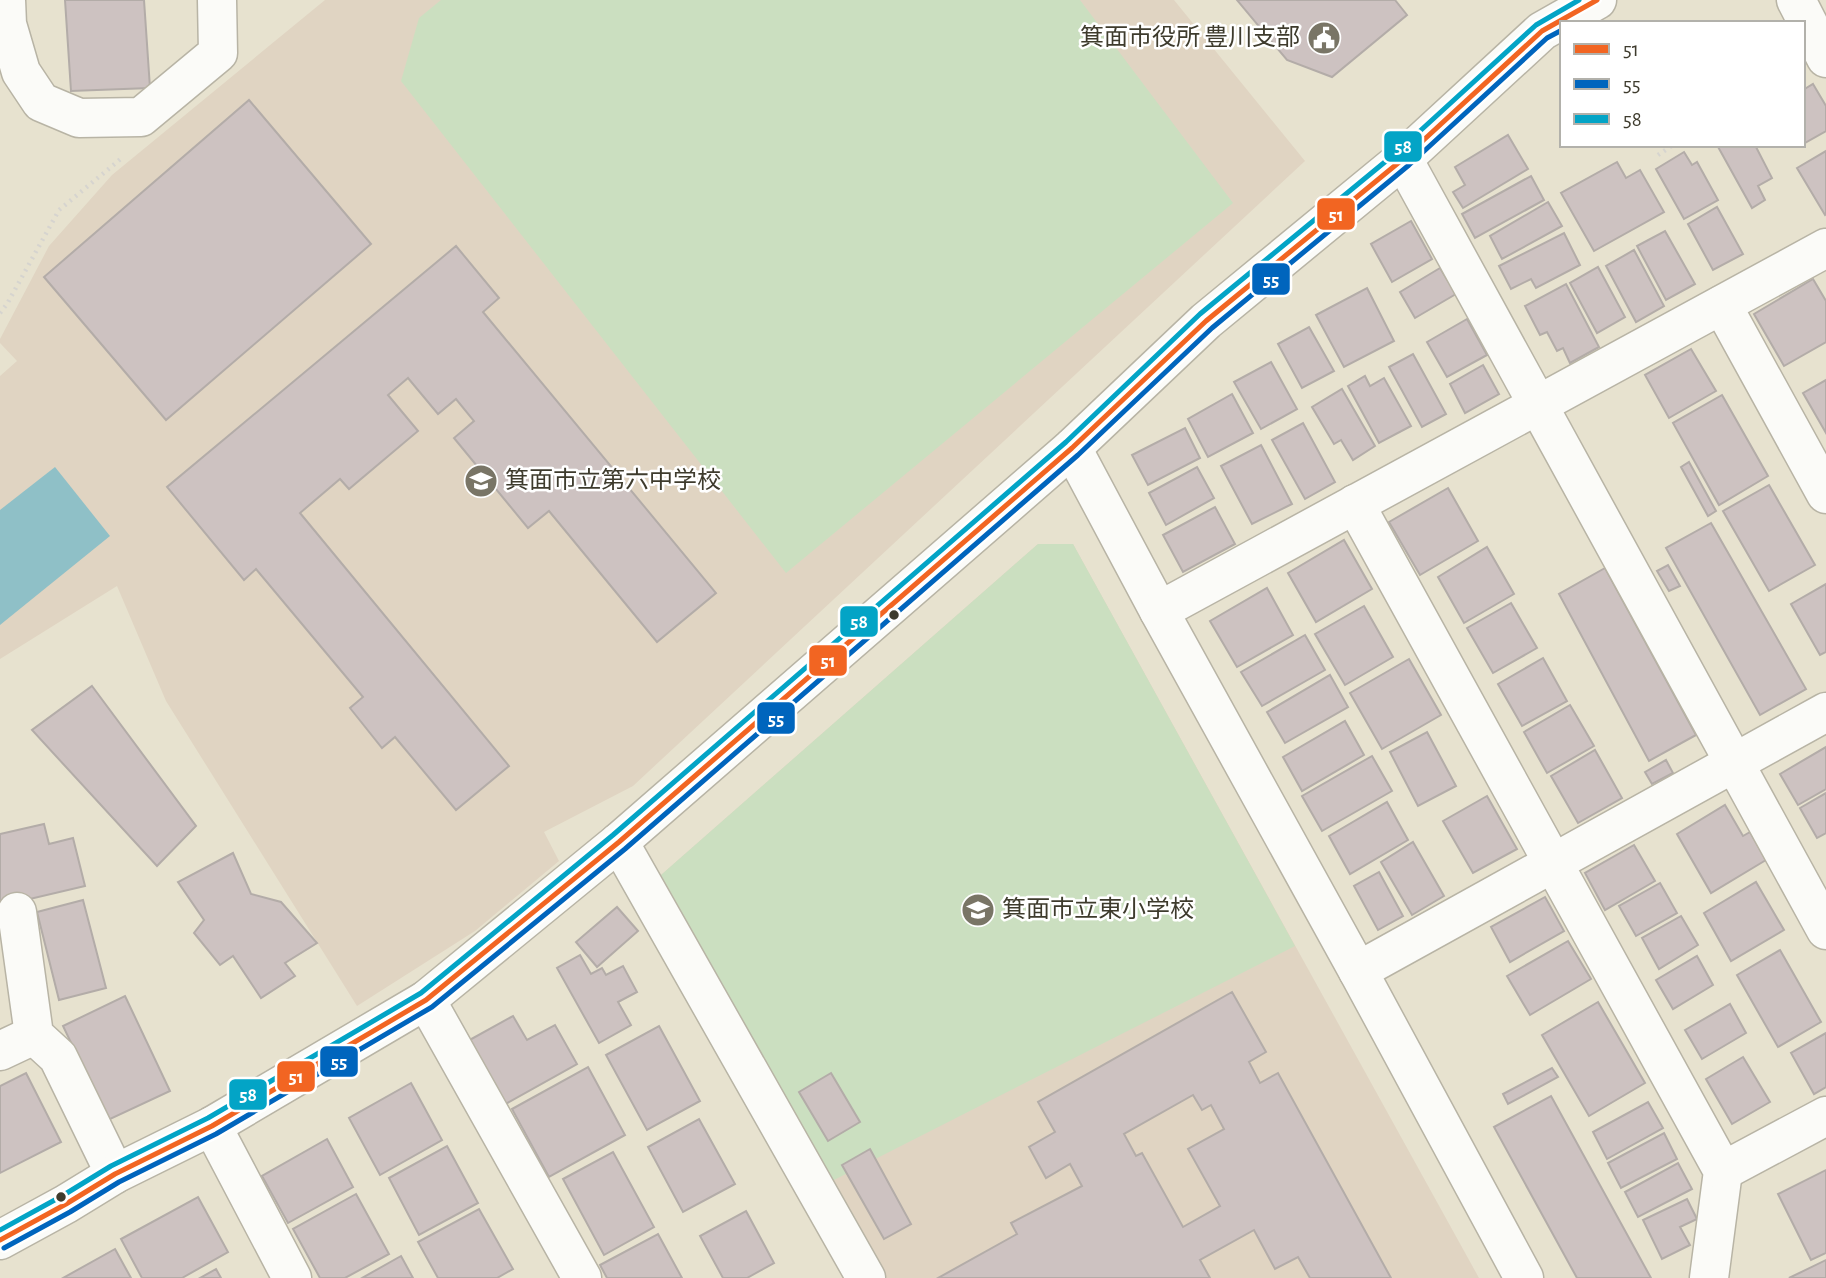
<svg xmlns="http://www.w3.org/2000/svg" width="1826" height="1278" font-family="'Alegreya Sans','Noto Sans JP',sans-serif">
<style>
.education{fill:#e0d4c2}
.green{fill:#cbdfc0}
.water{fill:#8fc0c7}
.building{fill:#cdc2c1;stroke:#b3aca8;stroke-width:2;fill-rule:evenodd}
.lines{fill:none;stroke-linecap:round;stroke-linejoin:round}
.minor-casing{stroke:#b8b4a5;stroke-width:41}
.path{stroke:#d6d4cf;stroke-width:4.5;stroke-dasharray:2 5;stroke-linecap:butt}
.minor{stroke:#fbfbf8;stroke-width:38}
.bus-1-casing{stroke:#fff;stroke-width:10}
.bus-2-casing{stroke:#fff;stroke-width:10}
.bus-3-casing{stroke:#fff;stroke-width:10}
.bus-1{stroke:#f26522;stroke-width:5}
.bus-2{stroke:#0065bd;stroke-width:5}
.bus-3{stroke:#03a4c6;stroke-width:5}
.bus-dot{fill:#3e3b2d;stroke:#fff;stroke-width:2.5}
.labels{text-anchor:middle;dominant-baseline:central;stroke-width:5;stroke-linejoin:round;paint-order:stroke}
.poi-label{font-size:24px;fill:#3e3b2d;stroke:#fff;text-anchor:start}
.line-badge{stroke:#fff;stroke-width:2.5}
.badge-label{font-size:19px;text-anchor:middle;font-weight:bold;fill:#fff}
</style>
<rect width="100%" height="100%" fill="#e7e2cf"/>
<!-- education -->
<g class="education">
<polygon points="325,0 1174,0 1305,161 633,786 544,832 559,861 475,931 357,1006 166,701 117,586 0,659 0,376 17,361 0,343 0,339 49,246 112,175"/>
<polygon points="1038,544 1073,544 1479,1278 887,1278 661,875"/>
</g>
<!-- green -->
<g class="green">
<polygon points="441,0 1080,0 1233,203 786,573 401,81 419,18"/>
<polygon points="1038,544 1073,544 1295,946 832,1181 661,875"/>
</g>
<!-- water -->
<polygon class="water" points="55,467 110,536 0,625 0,510"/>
<!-- building -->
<g class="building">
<polygon points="65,0 144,0 150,88 71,91"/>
<polygon points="1237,0 1395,0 1407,15 1332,77 1287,60"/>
<polygon points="1813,84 1826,106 1826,131 1803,144 1803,90"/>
<polygon points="249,100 371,244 166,420 44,277"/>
<polygon points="1508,135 1528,169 1463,208 1453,192 1465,185 1455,167"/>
<polygon points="1717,145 1755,145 1772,178 1758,186 1765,200 1752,208"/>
<polygon points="1826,151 1826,214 1825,215 1797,168"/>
<polygon points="1684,152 1692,165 1697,162 1718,200 1684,219 1656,169"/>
<polygon points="1617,162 1626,178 1640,170 1664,212 1594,251 1561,193"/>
<polygon points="1531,176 1544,200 1475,238 1462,214"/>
<polygon points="1548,202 1562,226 1502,259 1490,236"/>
<polygon points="1717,207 1743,254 1713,270 1688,224"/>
<polygon points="1411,221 1432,259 1392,282 1371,244"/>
<polygon points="1665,231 1695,284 1666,300 1637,246"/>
<polygon points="1564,233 1580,265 1536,288 1531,279 1511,289 1499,266"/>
<polygon points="456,246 499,298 483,312 716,593 657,642 549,511 528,528 454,438 474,421 456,399 438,414 408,378 388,395 418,431 349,489 340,479 300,513 509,766 456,810 395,737 382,748 350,708 363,697 256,569 244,580 167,487"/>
<polygon points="1634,250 1664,306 1636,322 1606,266"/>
<polygon points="1598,267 1625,317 1597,333 1570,283"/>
<polygon points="1440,268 1456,294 1415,318 1400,292"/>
<polygon points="1813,279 1826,301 1826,342 1784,366 1754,314"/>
<polygon points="1566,284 1599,347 1570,363 1563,348 1557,351 1547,332 1540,335 1525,306"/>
<polygon points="1367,288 1394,341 1344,367 1316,315"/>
<polygon points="1467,319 1487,355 1447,377 1427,342"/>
<polygon points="1309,327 1334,371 1302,388 1278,344"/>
<polygon points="1691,349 1716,391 1669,418 1645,375"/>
<polygon points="1413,354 1446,414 1422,427 1389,367"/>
<polygon points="1271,362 1297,409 1261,429 1234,382"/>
<polygon points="1483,365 1499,394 1465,413 1450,384"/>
<polygon points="1365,376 1370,386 1384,378 1411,426 1379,443 1348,386"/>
<polygon points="1826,380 1826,433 1803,393"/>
<polygon points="1342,389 1375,446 1353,460 1341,440 1334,444 1312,407"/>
<polygon points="1232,394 1253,433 1208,457 1188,419"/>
<polygon points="1722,395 1768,476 1719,505 1673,423"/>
<polygon points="1303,423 1335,482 1305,499 1272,440"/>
<polygon points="1185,428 1200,458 1148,485 1132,455"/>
<polygon points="1261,445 1292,504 1252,524 1221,466"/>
<polygon points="1689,462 1716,511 1708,516 1681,467"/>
<polygon points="1197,467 1214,498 1166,525 1149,493"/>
<polygon points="1769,485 1815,565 1769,591 1723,511"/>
<polygon points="1448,488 1478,541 1420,575 1389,522"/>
<polygon points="1215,507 1235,544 1183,572 1163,535"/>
<polygon points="1711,523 1806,689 1760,715 1666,548"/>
<polygon points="1344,540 1372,589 1316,622 1288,573"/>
<polygon points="1487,547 1514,594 1464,623 1438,577"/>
<polygon points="1668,565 1680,586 1669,591 1657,571"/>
<polygon points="1605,568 1696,735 1649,761 1559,594"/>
<polygon points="1826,584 1826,652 1820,655 1791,604"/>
<polygon points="1267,588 1293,635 1237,667 1210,621"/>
<polygon points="1511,603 1537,648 1493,673 1467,628"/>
<polygon points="1364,606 1393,657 1345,685 1315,634"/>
<polygon points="1305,635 1325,670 1262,706 1241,672"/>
<polygon points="1543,658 1567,701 1522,726 1498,684"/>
<polygon points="1409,659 1441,715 1382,749 1350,693"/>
<polygon points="1330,675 1348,707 1285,743 1267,712"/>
<polygon points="92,686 196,826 157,866 32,730"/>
<polygon points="1570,705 1594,746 1547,773 1524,732"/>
<polygon points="1345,721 1364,755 1302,791 1283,757"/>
<polygon points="1427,732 1456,786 1418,806 1390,752"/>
<polygon points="1826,747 1826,789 1798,805 1780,774"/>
<polygon points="1595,750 1622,798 1578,823 1551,776"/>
<polygon points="1372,756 1392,791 1322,831 1302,796"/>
<polygon points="1666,760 1673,773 1652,784 1645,772"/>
<polygon points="1826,793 1826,833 1817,838 1800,808"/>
<polygon points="1487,796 1517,849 1473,873 1443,821"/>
<polygon points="1387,802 1408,840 1350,874 1329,836"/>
<polygon points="1725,805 1743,836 1750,832 1766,860 1711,893 1677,834"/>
<polygon points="44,824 49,844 73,838 85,886 0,906 0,834"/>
<polygon points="1413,842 1444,896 1412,915 1381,862"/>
<polygon points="1634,845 1655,881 1605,910 1585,873"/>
<polygon points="233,853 251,894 281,902 317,943 285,963 295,976 261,998 233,956 220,965 194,933 204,920 178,882"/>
<polygon points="1379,872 1403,916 1378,930 1354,886"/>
<polygon points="1756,882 1784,930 1731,961 1704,913"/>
<polygon points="1660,883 1677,913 1636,936 1619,906"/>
<polygon points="1545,897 1564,931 1510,962 1491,927"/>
<polygon points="83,900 106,988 59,1000 37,912"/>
<polygon points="617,907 638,931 597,967 576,942"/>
<polygon points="1681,916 1698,945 1659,969 1642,938"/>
<polygon points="1568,941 1591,979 1530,1015 1507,976"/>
<polygon points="1780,950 1821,1022 1778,1047 1737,975"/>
<polygon points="580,955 591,974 602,968 606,975 623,966 637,992 618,1002 631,1025 599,1043 557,968"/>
<polygon points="1697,956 1713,985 1673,1009 1656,980"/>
<path d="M1232,992L1266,1052L1249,1062L1260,1083L1278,1073L1391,1278H1310L1298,1257L1275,1269L1254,1230L1200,1260L1210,1278H938L1017,1234L1011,1223L1082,1186L1070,1164L1046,1178L1029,1147L1055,1132L1038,1102ZM1193,1095L1202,1110L1211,1105L1224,1129L1188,1149L1220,1206L1183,1227L1142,1153L1136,1156L1124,1134Z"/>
<polygon points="125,996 170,1091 108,1120 63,1026"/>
<polygon points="1598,1002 1645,1083 1589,1116 1542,1035"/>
<polygon points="1730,1004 1746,1033 1702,1059 1685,1030"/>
<polygon points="513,1016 527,1040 555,1025 577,1064 502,1106 466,1042"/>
<polygon points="659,1026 700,1101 647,1130 606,1055"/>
<polygon points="1826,1033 1826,1087 1814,1094 1791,1053"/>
<polygon points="1743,1057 1770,1102 1732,1124 1706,1079"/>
<polygon points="588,1067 625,1135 549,1177 512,1109"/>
<polygon points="1552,1068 1558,1077 1508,1104 1503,1094"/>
<polygon points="26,1073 61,1142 0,1173 0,1086"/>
<polygon points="831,1073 860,1122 828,1141 799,1092"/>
<polygon points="411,1083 442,1140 380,1175 349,1118"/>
<polygon points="1551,1096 1651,1278 1577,1278 1494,1127"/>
<polygon points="1648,1102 1663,1128 1607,1159 1593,1132"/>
<polygon points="699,1119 735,1184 683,1212 648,1147"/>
<polygon points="1664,1133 1677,1159 1621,1188 1608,1163"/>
<polygon points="327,1139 353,1187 288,1223 262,1176"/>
<polygon points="447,1146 478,1203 419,1235 389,1178"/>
<polygon points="870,1149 911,1224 884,1239 842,1165"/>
<polygon points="613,1152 654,1227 604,1255 563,1179"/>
<polygon points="1678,1163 1692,1189 1638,1217 1625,1192"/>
<polygon points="1826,1170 1826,1253 1811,1260 1778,1194"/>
<polygon points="356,1194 389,1254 345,1278 320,1278 293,1229"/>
<polygon points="198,1197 228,1252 182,1278 142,1278 121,1239"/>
<polygon points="1687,1199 1697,1219 1680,1227 1690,1245 1662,1259 1643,1220"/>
<polygon points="479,1209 513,1269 497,1278 438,1278 418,1242"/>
<polygon points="746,1211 774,1263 747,1278 723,1278 700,1236"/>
<polygon points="658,1234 682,1278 607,1278 600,1265"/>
<polygon points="115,1249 131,1278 63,1278"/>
<polygon points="401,1256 413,1278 362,1278"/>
<polygon points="1826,1260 1826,1278 1789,1278"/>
<polygon points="216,1269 221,1278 200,1278"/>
</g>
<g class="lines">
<defs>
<g id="minor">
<polyline points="6,0 7,24 21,72 41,102 79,118 141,117 218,53 217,0"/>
<polyline points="1796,0 1826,58"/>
<polyline points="1403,159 1826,930"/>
<polyline points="1722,305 1826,494"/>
<polyline points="1072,448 1159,611 1358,971 1524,1278"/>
<polyline points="1355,504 1723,1171 1709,1278"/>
<polyline points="1159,611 1826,248"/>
<polyline points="619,842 866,1278"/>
<polyline points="17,912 34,1035 58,1057 115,1174"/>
<polyline points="1358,971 1826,712"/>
<polyline points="426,1000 582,1278"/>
<polyline points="0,1051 34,1035"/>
<polyline points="212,1126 292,1278"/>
<polyline points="1723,1171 1826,1116"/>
<polyline points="0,1240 66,1204 115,1174 212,1126 426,1000 619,842 1072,448 1206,321 1403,159 1542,31 1597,0"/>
</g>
</defs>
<!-- minor casing -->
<use href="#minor" class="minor-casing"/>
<!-- path -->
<g class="path">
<polyline points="1658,155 1673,145"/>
<polyline points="0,313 7,304 59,210 123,157"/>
</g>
<!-- minor -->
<use href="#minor" class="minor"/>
<defs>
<polyline id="bus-1" points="0,1240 66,1204 115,1174 212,1126 426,1000 619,842 1072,448 1206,321 1403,159 1542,31 1597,0"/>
<polyline id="bus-2" points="4,1248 70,1212 119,1182 216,1134 432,1007 625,849 1078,455 1212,328 1409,165 1547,38 1562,30"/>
<polyline id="bus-3" points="0,1230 62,1196 111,1166 208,1118 421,993 613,835 1066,442 1200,314 1397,152 1536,25 1579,0"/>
</defs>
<!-- bus-1 casing -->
<use href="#bus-1" class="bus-1-casing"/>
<!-- bus-2 casing -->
<use href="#bus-2" class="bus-2-casing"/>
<!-- bus-3 casing -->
<use href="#bus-3" class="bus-3-casing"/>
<!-- bus-1 -->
<use href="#bus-1" class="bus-1"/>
<!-- bus-2 -->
<use href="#bus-2" class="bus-2"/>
<!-- bus-3 -->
<use href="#bus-3" class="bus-3"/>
</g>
<!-- icons -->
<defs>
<symbol id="civic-disc" viewBox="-11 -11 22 22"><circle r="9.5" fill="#797566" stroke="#fff"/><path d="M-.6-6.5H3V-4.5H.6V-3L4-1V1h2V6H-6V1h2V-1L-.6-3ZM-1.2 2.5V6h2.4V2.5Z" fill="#fff"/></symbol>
<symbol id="school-disc" viewBox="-11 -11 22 22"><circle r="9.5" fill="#797566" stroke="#fff"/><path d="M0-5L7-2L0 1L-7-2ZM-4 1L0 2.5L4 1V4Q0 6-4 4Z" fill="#fff"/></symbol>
</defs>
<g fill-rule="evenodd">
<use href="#civic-disc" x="1305" y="19" width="38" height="38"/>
<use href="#school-disc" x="462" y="462" width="38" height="38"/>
<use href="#school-disc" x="959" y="891" width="38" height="38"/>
</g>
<!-- markers -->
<g class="bus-dot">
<circle cx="894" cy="615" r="6"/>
<circle cx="61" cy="1197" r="6"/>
</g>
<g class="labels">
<!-- poi labels -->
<g class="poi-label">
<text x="1300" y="38" text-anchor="end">箕面市役所 豊川支部</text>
<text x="505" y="481">箕面市立第六中学校</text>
<text x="1002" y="910">箕面市立東小学校</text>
</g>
</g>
<g class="line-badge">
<rect x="1383" y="130" width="40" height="33" rx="7" fill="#03a4c6"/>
<rect x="1316" y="197" width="40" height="34" rx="7" fill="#f26522"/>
<rect x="1251" y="262" width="40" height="34" rx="7" fill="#0065bd"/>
<rect x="839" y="605" width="40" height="33" rx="7" fill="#03a4c6"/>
<rect x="808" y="644" width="40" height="33" rx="7" fill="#f26522"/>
<rect x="756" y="701" width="40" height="34" rx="7" fill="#0065bd"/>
<rect x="319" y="1045" width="40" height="33" rx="7" fill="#0065bd"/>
<rect x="276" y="1060" width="40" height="33" rx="7" fill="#f26522"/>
<rect x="228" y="1078" width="40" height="33" rx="7" fill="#03a4c6"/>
</g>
<g class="badge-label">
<text x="1403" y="153">58</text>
<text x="1336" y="221">51</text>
<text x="1271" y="286">55</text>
<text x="859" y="628">58</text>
<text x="828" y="667">51</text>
<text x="776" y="725">55</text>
<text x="339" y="1068">55</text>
<text x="296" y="1083">51</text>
<text x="248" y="1101">58</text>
</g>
<!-- legend -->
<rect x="1560" y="21" width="245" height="126" fill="#ffffff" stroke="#b2b1ab" stroke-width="2"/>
<rect x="1574" y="44" width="35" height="10" fill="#f26522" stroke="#b2b1ab" stroke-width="2"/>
<text x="1623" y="56" font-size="21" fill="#3e3b2d">51</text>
<rect x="1574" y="79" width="35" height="10" fill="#0065bd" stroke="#b2b1ab" stroke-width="2"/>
<text x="1623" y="91" font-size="21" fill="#3e3b2d">55</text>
<rect x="1574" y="114" width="35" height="10" fill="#03a4c6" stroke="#b2b1ab" stroke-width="2"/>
<text x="1623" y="126" font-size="21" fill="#3e3b2d">58</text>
</svg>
